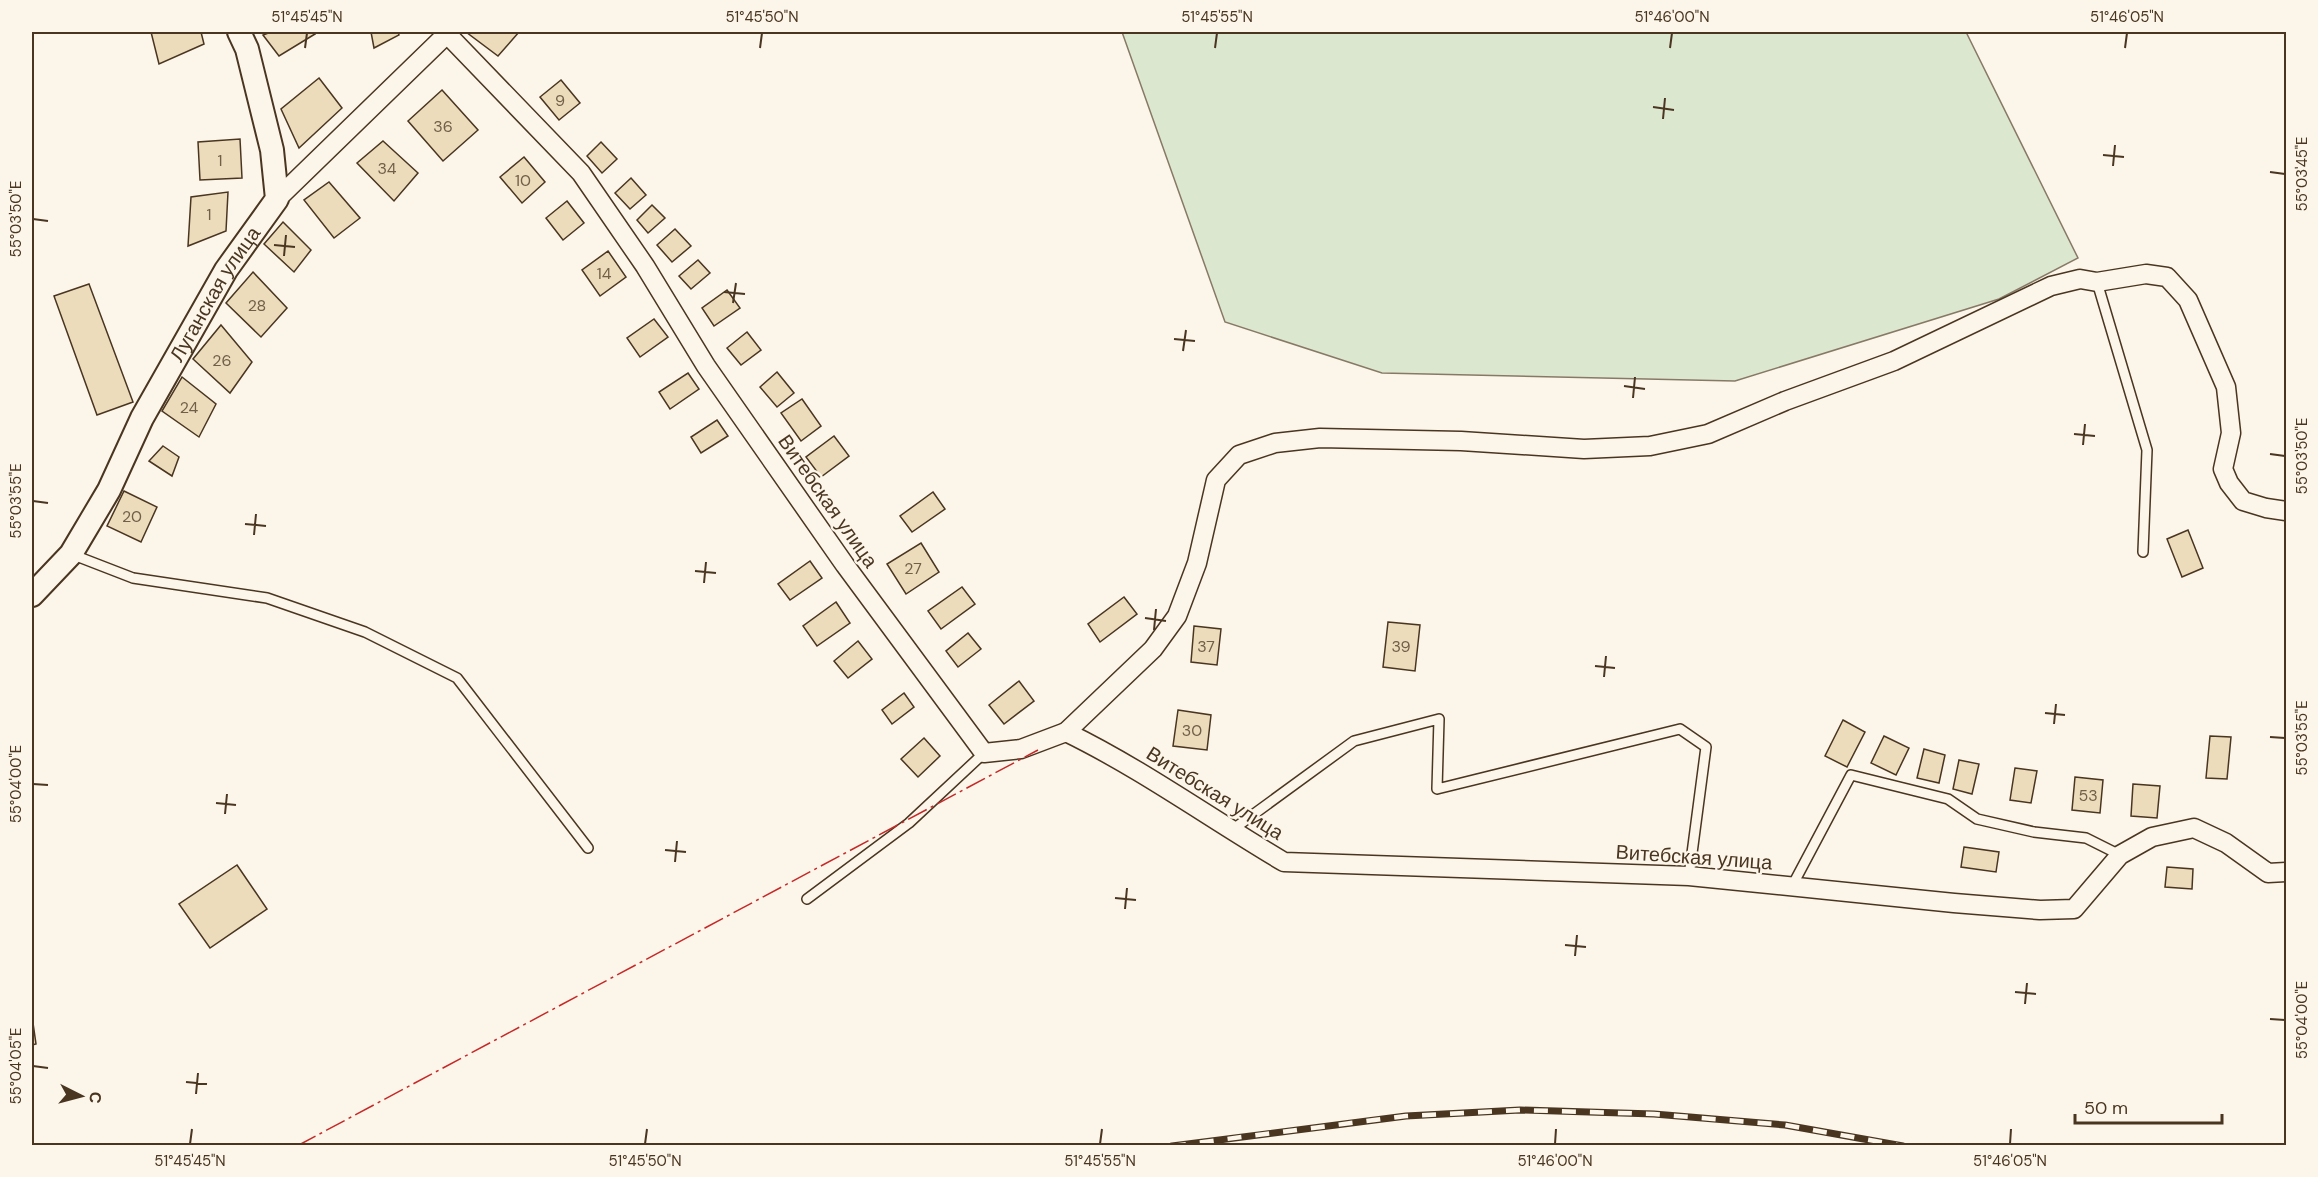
<svg xmlns="http://www.w3.org/2000/svg" width="2318" height="1177" font-family="'DM Sans',sans-serif">
<style>
.green{fill:#dce7d0;stroke:#887966;stroke-width:1.5}
.building{fill:#ecdcbc;stroke:#4a3520;stroke-width:1.5}
.lines{fill:none;stroke-linecap:round;stroke-linejoin:round}
.service-casing{stroke:#4a3520;stroke-width:12}
.minor-casing{stroke:#4a3520;stroke-width:21}
.tertiary-casing{stroke:#4a3520;stroke-width:26}
.service{stroke:#fbf6e9;stroke-width:9}
.minor{stroke:#fbf6e9;stroke-width:18}
.tertiary{stroke:#fbf6e9;stroke-width:22}
.rail-casing{stroke:#4a3520;stroke-width:7}
.rail{stroke:#fbf6e9;stroke-width:4.5;stroke-dasharray:14;stroke-linecap:butt}
.power{stroke:#c62828;stroke-width:1.5;stroke-dasharray:21 4.5 3 4.5;stroke-linecap:butt}
.ticks{fill:none;stroke:#4a3520;stroke-width:2}
.labels{text-anchor:middle;dominant-baseline:central;stroke-width:4.5;stroke-linejoin:round;paint-order:stroke}
.number-label{font-size:16px;fill:#725f47}
.street-label{font-size:20px;fill:#4a3520;stroke:#fbf6e9}
.neatline{fill:none;stroke:#4a3520;stroke-width:2}
.ticks-label{font-size:15px;text-anchor:middle;fill:#4a3520}
</style>
<rect width="100%" height="100%" fill="#fbf6e9"/>
<!-- green -->
<polygon class="green" points="1122,32 1966,32 2078,258 1999,299 1735,381 1382,373 1225,322"/>
<!-- building -->
<g class="building">
<polygon points="151,32 201,32 204,44 159,64"/>
<polygon points="271,32 313,32 315,34 279,56 263,35"/>
<polygon points="371,32 398,32 399,35 374,48"/>
<polygon points="466,32 519,32 498,56"/>
<polygon points="319,78 342,108 299,148 281,109"/>
<polygon points="561,80 580,103 559,120 540,97"/>
<polygon points="442,90 478,130 443,161 408,121"/>
<polygon points="240,139 242,178 200,180 198,142"/>
<polygon points="383,141 418,173 394,201 357,163"/>
<polygon points="601,142 617,159 602,173 587,156"/>
<polygon points="524,157 545,182 522,203 500,177"/>
<polygon points="631,178 646,195 630,209 615,193"/>
<polygon points="329,182 360,218 334,238 304,200"/>
<polygon points="228,192 226,231 188,246 191,197"/>
<polygon points="567,201 584,223 563,240 546,218"/>
<polygon points="652,205 665,218 648,233 637,220"/>
<polygon points="283,222 311,250 294,272 264,244"/>
<polygon points="675,229 691,246 672,262 657,245"/>
<polygon points="608,251 626,277 600,296 582,270"/>
<polygon points="698,260 710,273 691,289 679,276"/>
<polygon points="253,272 287,308 261,337 226,303"/>
<polygon points="89,284 133,402 97,415 54,296"/>
<polygon points="727,290 740,308 714,326 702,308"/>
<polygon points="654,319 668,337 640,357 627,338"/>
<polygon points="221,325 252,362 230,393 193,359"/>
<polygon points="747,332 761,350 741,365 727,348"/>
<polygon points="777,372 794,393 777,407 760,387"/>
<polygon points="688,373 699,389 670,409 659,392"/>
<polygon points="182,377 216,404 199,437 162,411"/>
<polygon points="802,399 821,426 801,441 781,413"/>
<polygon points="717,420 728,436 701,453 691,437"/>
<polygon points="834,436 849,456 821,477 806,457"/>
<polygon points="163,446 179,457 172,476 149,461"/>
<polygon points="124,491 157,507 141,542 107,526"/>
<polygon points="933,492 945,509 912,532 900,516"/>
<polygon points="2188,530 2203,568 2182,577 2167,539"/>
<polygon points="921,543 939,572 906,594 887,564"/>
<polygon points="810,561 822,578 790,600 778,584"/>
<polygon points="962,587 975,604 941,629 928,611"/>
<polygon points="1124,597 1137,614 1100,642 1088,624"/>
<polygon points="836,602 850,623 817,646 803,626"/>
<polygon points="1388,622 1420,625 1415,671 1383,667"/>
<polygon points="1194,626 1221,629 1217,665 1191,662"/>
<polygon points="968,633 981,649 958,667 946,651"/>
<polygon points="858,641 872,659 848,678 834,661"/>
<polygon points="1019,681 1034,701 1004,724 989,705"/>
<polygon points="904,693 914,707 892,724 882,710"/>
<polygon points="1178,710 1211,715 1207,750 1173,746"/>
<polygon points="1843,720 1865,732 1847,767 1825,756"/>
<polygon points="1884,736 1909,748 1896,775 1871,763"/>
<polygon points="2210,736 2231,737 2227,779 2206,778"/>
<polygon points="924,738 940,756 918,777 901,759"/>
<polygon points="1924,749 1945,755 1939,783 1917,778"/>
<polygon points="1959,760 1979,764 1972,794 1953,789"/>
<polygon points="2015,768 2037,771 2031,803 2010,800"/>
<polygon points="2075,777 2103,780 2100,813 2072,810"/>
<polygon points="2133,784 2160,786 2157,818 2131,816"/>
<polygon points="1964,847 1999,852 1996,872 1961,867"/>
<polygon points="237,865 267,909 210,948 179,904"/>
<polygon points="2167,867 2193,869 2192,889 2165,887"/>
<polygon points="32,1016 36,1044 32,1045"/>
</g>
<g class="lines">
<defs>
<g id="service">
<polyline points="2097,282 2147,450 2143,552"/>
<polyline points="71,554 133,578 267,598 365,632 457,678 588,848"/>
<polyline points="1232,830 1354,741 1439,719 1437,789 1680,729 1706,747 1689,876"/>
<polyline points="1791,888 1851,775 1948,799 1977,819 2034,832 2086,838 2120,855"/>
<polyline points="807,899 909,823 984,753"/>
</g>
<g id="minor">
<path d="M447,34L581,173L645,266L706,366L845,565L984,753L1021,749L1066,732C1142,769 1211,819 1284,862L1689,876L1954,903L2040,910L2074,909L2120,855L2152,837L2194,828L2226,843L2268,873L2286,872"/>
<polyline points="277,199 449,32"/>
<polyline points="1066,732 1153,649 1177,616 1197,563 1216,480 1239,455 1275,443 1320,438 1461,441 1584,449 1650,446 1708,434 1785,401 1894,361 2051,286 2080,279 2097,282 2146,274 2167,277 2188,300 2226,387 2231,433 2223,469 2229,483 2243,501 2266,508 2286,511"/>
</g>
<g id="tertiary">
<path id="s1" d="M32,595L71,554L109,490L142,418L226,270L277,199L272,150L247,49L239,32"/>
</g>
</defs>
<!-- service casing -->
<use href="#service" class="service-casing"/>
<!-- minor casing -->
<use href="#minor" class="minor-casing"/>
<!-- tertiary casing -->
<use href="#tertiary" class="tertiary-casing"/>
<!-- service -->
<use href="#service" class="service"/>
<!-- minor -->
<use href="#minor" class="minor"/>
<!-- tertiary -->
<use href="#tertiary" class="tertiary"/>
<defs>
<polyline id="rail" points="1172,1146 1406,1116 1520,1110 1654,1114 1785,1125 1903,1146"/>
</defs>
<!-- rail casing -->
<use href="#rail" class="rail-casing"/>
<!-- rail -->
<use href="#rail" class="rail"/>
<!-- power -->
<polyline class="power" points="297,1146 1038,750"/>
</g>
<!-- ticks -->
<path class="ticks" d="M305,48L307,33M760,48L762,33M1215,48L1217,33M1670,48L1672,33M2125,48L2127,33M1653,107L1674,110M1663,119L1665,98M2103,155L2124,157M2113,166L2115,145M2270,172L2285,174M33,219L48,221M274,245L295,247M284,256L286,235M724,292L745,294M733,303L736,283M1174,339L1195,341M1183,351L1186,330M1624,386L1645,389M1633,398L1635,377M2074,434L2095,436M2083,445L2085,424M2270,454L2285,456M33,501L48,503M245,524L266,526M254,535L256,514M695,571L716,573M704,583L706,562M1145,618L1166,621M1154,630L1156,609M1595,666L1615,668M1604,677L1606,656M2045,713L2065,715M2054,724L2056,704M2270,737L2285,738M33,784L48,785M216,803L236,805M225,814L227,794M665,850L686,852M675,862L677,841M1115,898L1136,900M1125,909L1127,888M1565,945L1586,947M1575,956L1577,935M2015,992L2036,994M2025,1004L2027,983M2270,1019L2285,1020M33,1066L48,1068M186,1082L207,1084M196,1094L198,1073M190,1144L192,1129M645,1144L647,1129M1100,1144L1102,1129M1555,1144L1556,1129M2010,1144L2011,1129"/>
<g class="labels">
<!-- number labels -->
<g class="number-label">
<text x="560" y="100">9</text>
<text x="443" y="126">36</text>
<text x="220" y="160">1</text>
<text x="387" y="168">34</text>
<text x="523" y="180">10</text>
<text x="209" y="214">1</text>
<text x="604" y="273">14</text>
<text x="257" y="305">28</text>
<text x="222" y="360">26</text>
<text x="189" y="407">24</text>
<text x="132" y="516">20</text>
<text x="913" y="568">27</text>
<text x="1206" y="646">37</text>
<text x="1401" y="646">39</text>
<text x="1192" y="730">30</text>
<text x="2088" y="795">53</text>
</g>
<!-- street labels -->
<g class="street-label">
<text stroke="none"><textPath href="#s1" startOffset="354">Луганская улица</textPath></text>
<text transform="translate(828 501) rotate(55)">Витебская улица</text>
<text transform="translate(1215 793) rotate(32)">Витебская улица</text>
<text transform="translate(1694 857) rotate(4)">Витебская улица</text>
</g>
</g>
<!-- border -->
<rect width="2318" height="1177" fill="none" stroke="#fbf6e9" stroke-width="66"/>
<!-- north arrow -->
<g transform="translate(81 1096) rotate(96)" stroke="#fbf6e9" stroke-width="4.5" paint-order="stroke">
<path d="M0-4.5L10 22L0 15L-10 22Z" fill="#4a3520"/>
<text y="-9" font-size="16" font-weight="bold" text-anchor="middle" fill="#4a3520">С</text>
</g>
<!-- scale -->
<path d="M2075 1114v9h147v-9" fill="none" stroke="#4a3520" stroke-width="3"/>
<text x="2084" y="1114" font-size="18" fill="#4a3520" stroke="#fbf6e9" stroke-width="4.5" paint-order="stroke">50 m</text>
<rect x="33" y="33" width="2252" height="1111" class="neatline"/>
<g class="ticks-label">
<text x="307" y="22">51°45'45"N</text>
<text x="762" y="22">51°45'50"N</text>
<text x="1217" y="22">51°45'55"N</text>
<text x="1672" y="22">51°46'00"N</text>
<text x="2127" y="22">51°46'05"N</text>
<text transform="translate(2302 174) rotate(-90)" y="5">55°03'45"E</text>
<text transform="translate(16 219) rotate(-90)" y="5">55°03'50"E</text>
<text transform="translate(2302 456) rotate(-90)" y="5">55°03'50"E</text>
<text transform="translate(16 501) rotate(-90)" y="5">55°03'55"E</text>
<text transform="translate(2302 738) rotate(-90)" y="5">55°03'55"E</text>
<text transform="translate(16 784) rotate(-90)" y="5">55°04'00"E</text>
<text transform="translate(2302 1020) rotate(-90)" y="5">55°04'00"E</text>
<text transform="translate(16 1066) rotate(-90)" y="5">55°04'05"E</text>
<text x="190" y="1166">51°45'45"N</text>
<text x="645" y="1166">51°45'50"N</text>
<text x="1100" y="1166">51°45'55"N</text>
<text x="1555" y="1166">51°46'00"N</text>
<text x="2010" y="1166">51°46'05"N</text>
</g>
</svg>
